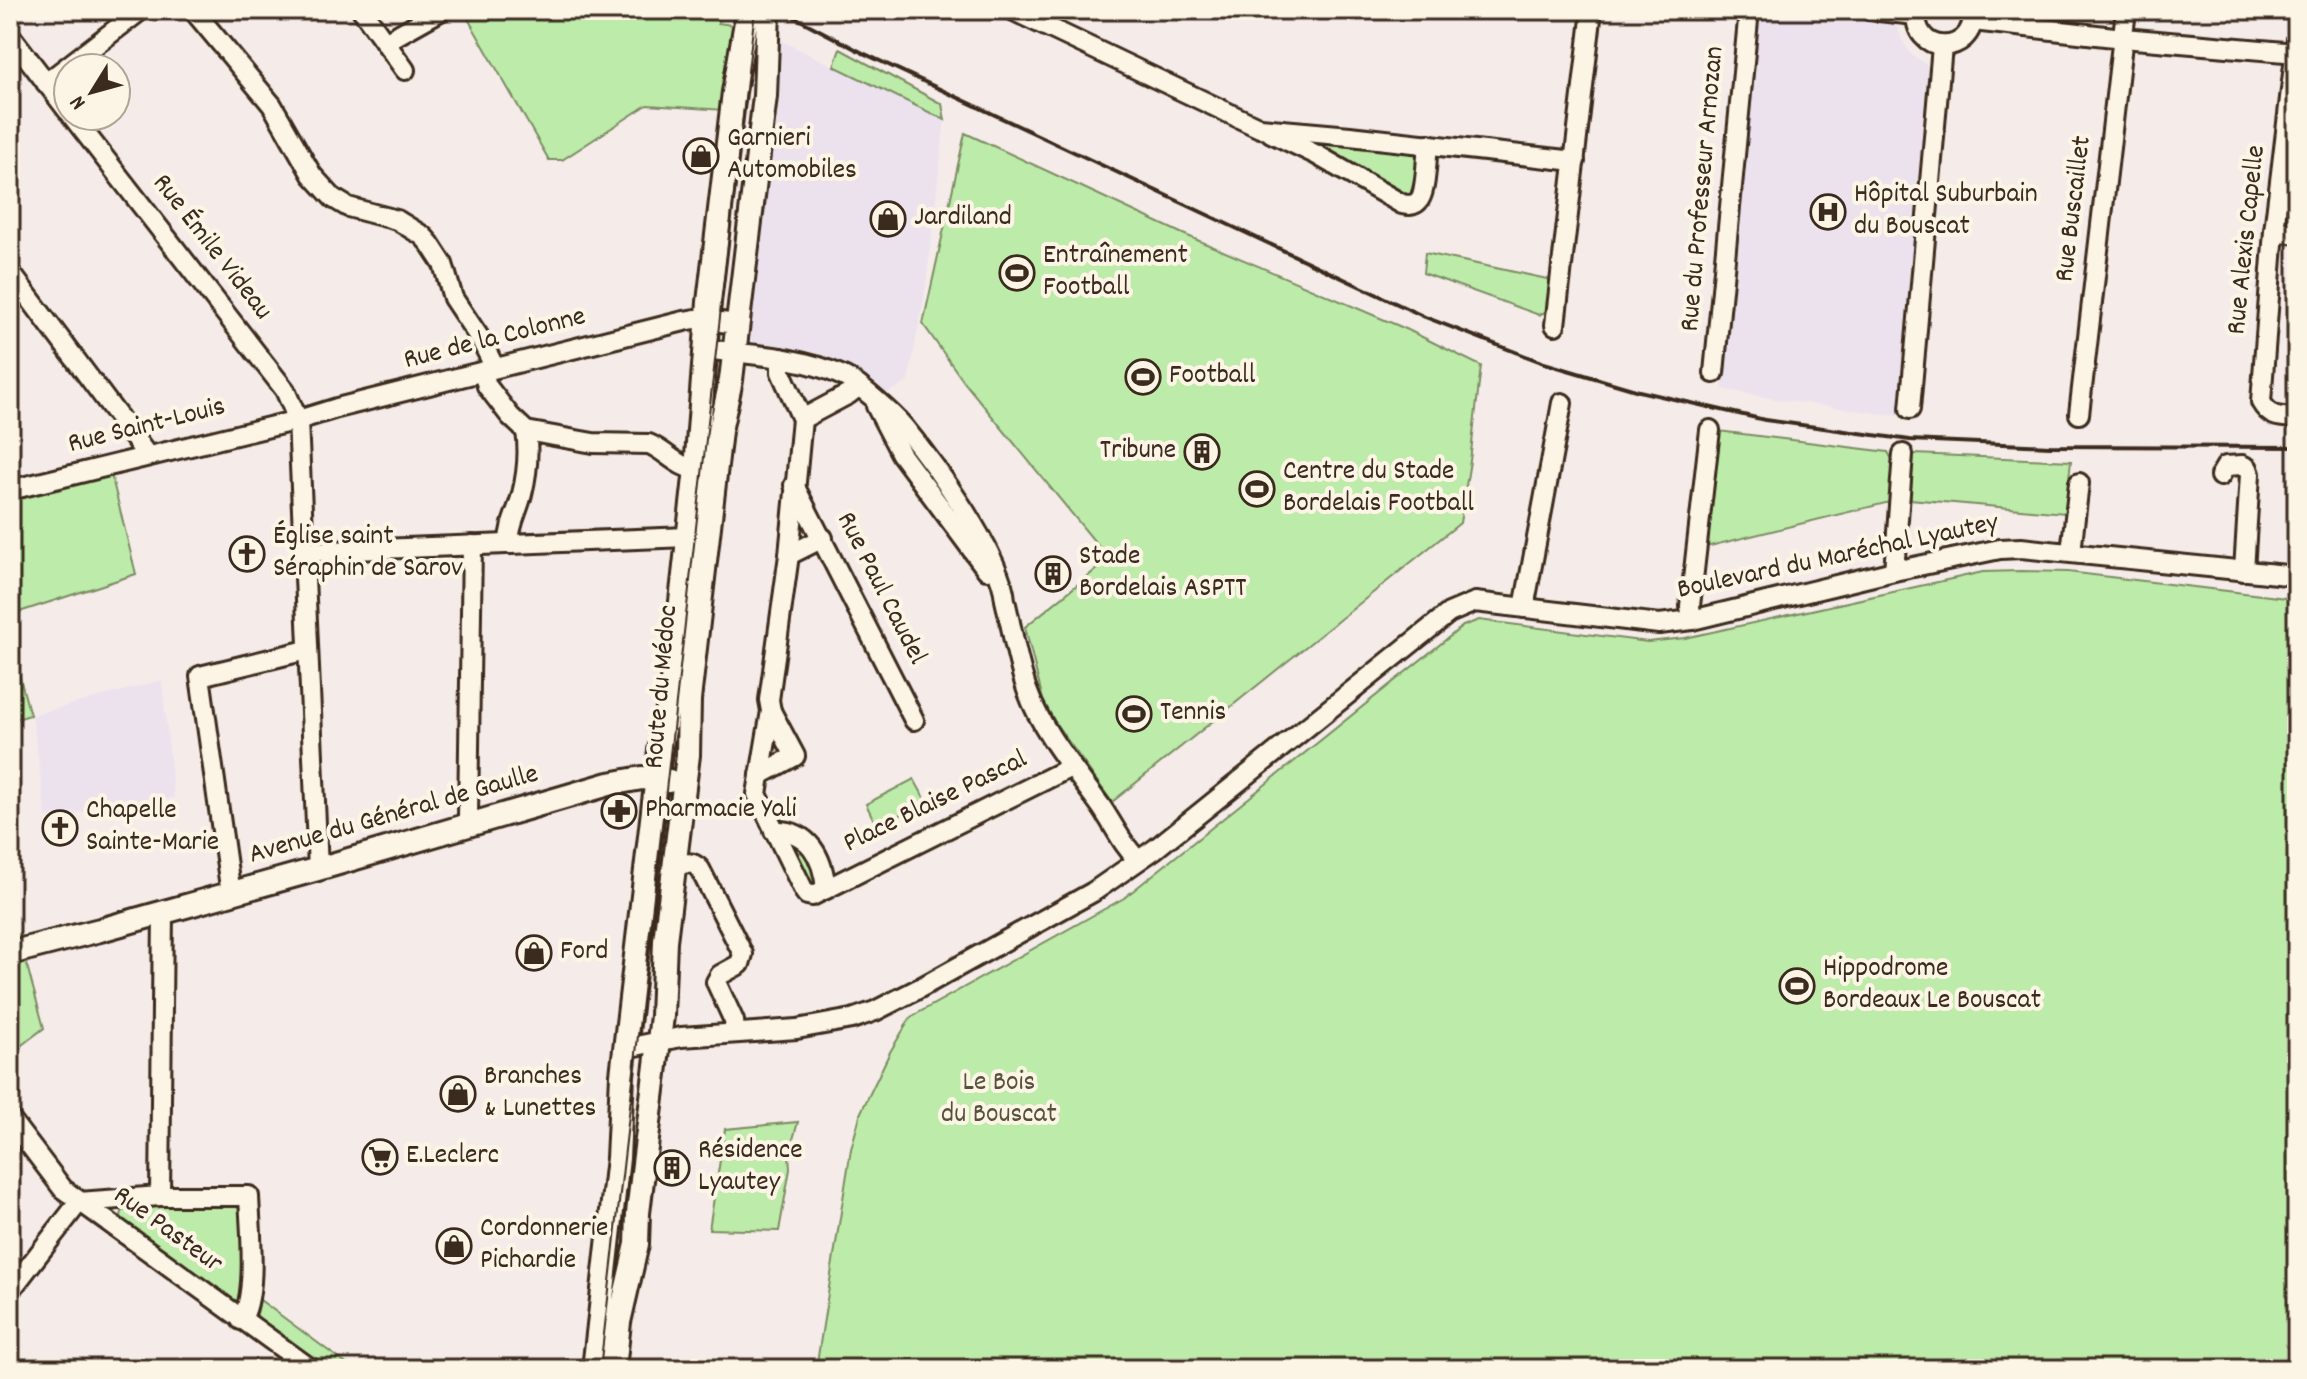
<svg xmlns="http://www.w3.org/2000/svg" width="2307" height="1379" font-family="Dekko,sans-serif">
<style>
.built{fill:#ece2ee}
.green{fill:#bdecaa;stroke:#7c8b64;stroke-width:2}
.lines{fill:none;stroke-linecap:round;stroke-linejoin:round}
.minor-casing{stroke:#3b2a1e;stroke-width:24}
.major-casing{stroke:#3b2a1e;stroke-width:28}
.minor{stroke:#fcf5e5;stroke-width:18}
.major{stroke:#fcf5e5;stroke-width:22}
.tram{stroke:#3b2a1e;stroke-width:2}
.rail{stroke:#3b2a1e;stroke-width:4}
.labels{text-anchor:middle;dominant-baseline:central;stroke-width:8;stroke-linejoin:round;paint-order:stroke}
.poi-label{font-size:28px;fill:#3b2a1e;stroke:#fcf5e5;text-anchor:start}
.street-label{font-size:28px;fill:#3b2a1e;stroke:#fcf5e5}
.park-label{font-size:28px;fill:#55513a;stroke:#fcf5e5}
</style>
<rect width="100%" height="100%" fill="#f5ece9"/>
<filter id="ink" filterUnits="userSpaceOnUse"><feTurbulence type="fractalNoise" baseFrequency=".0125" numOctaves="2"/><feDisplacementMap in="SourceGraphic" scale="16" xChannelSelector="R" yChannelSelector="G"/><feConvolveMatrix kernelMatrix="1 2 1 2 8 2 1 2 1" color-interpolation-filters="sRGB"/></filter>
<g filter="url(#ink)">
<!-- built -->
<g class="built">
<polygon points="1763,12 1897,25 1902,40 1911,54 1933,69 1899,414 1897,416 1768,398 1722,389 1725,359 1722,354 1755,18"/>
<polygon points="776,38 945,120 926,287 908,382 884,395 872,382 848,365 817,353 752,342 747,331"/>
<polygon points="162,680 174,798 46,817 32,715"/>
</g>
<!-- green -->
<g class="green">
<polygon points="463,10 697,10 713,20 704,10 721,10 718,23 739,26 725,110 647,105 562,160 549,160"/>
<polygon points="840,49 942,104 945,120 834,66"/>
<polygon points="965,133 1183,234 1406,329 1481,366 1470,461 1460,523 1112,802 1056,724 1043,700 1025,627 1109,559 964,382 923,324"/>
<path d="M1326,142L1415,151C1423,163 1420,181 1413,193L1405,196L1321,151L1322,145Z"/>
<polygon points="1425,253 1552,280 1549,310 1539,315 1423,273"/>
<polygon points="1718,431 1888,452 1894,463 1890,502 1706,547"/>
<polygon points="1914,454 2071,461 2065,513 1910,499"/>
<polygon points="111,474 136,574 10,615 10,499"/>
<polygon points="2021,571 2068,572 2286,598 2297,607 2297,1369 816,1369 851,1149 861,1112 890,1052 911,1017 1124,898 1463,626 1479,620 1648,642 1685,638 1983,572"/>
<polygon points="10,641 30,715 10,721"/>
<polygon points="914,779 926,801 877,827 866,804"/>
<polygon points="787,837 802,844 820,883 811,889"/>
<polygon points="26,962 44,1028 10,1054 10,966"/>
<polygon points="798,1122 789,1153 790,1169 779,1231 709,1229 725,1129"/>
<path d="M231,1203L241,1210L245,1216L242,1298L234,1303L125,1229C120,1219 119,1213 127,1205Z"/>
<polygon points="260,1300 353,1369 326,1369 256,1319"/>
</g>
<g class="lines">
<defs>
<g id="minor">
<polyline points="193,10 272,105 312,175 333,198 348,207 397,220 423,236 430,244 443,264 453,298 481,340 495,368"/>
<polyline points="362,10 405,70"/>
<polyline points="1869,10 1916,15"/>
<path d="M1917,10C1910,55 1974,58 1973,13"/>
<polyline points="1014,11 1260,128 1350,136 1575,161"/>
<polyline points="1973,21 2123,38 2297,53"/>
<polyline points="10,35 68,111"/>
<path d="M2297,40L2274,231L2261,402C2270,418 2280,417 2297,418"/>
<polyline points="385,42 442,10"/>
<polyline points="46,83 141,10"/>
<polyline points="72,116 285,390 298,420 318,869"/>
<path d="M1271,133L1317,155L1402,204C1407,205 1411,206 1416,203C1427,197 1426,158 1428,144"/>
<polyline points="2274,231 2297,234"/>
<polyline points="10,272 147,455"/>
<polyline points="1555,325 1592,10"/>
<path d="M705,349C751,355 800,356 843,376C858,383 892,413 904,427C933,462 1002,556 1005,600C1012,629 1017,661 1027,690C1042,732 1074,769 1100,805C1113,823 1122,845 1138,860"/>
<polyline points="781,358 781,372 802,419 789,555 769,700 771,711 757,794 804,891 807,895 812,896 1071,767"/>
<path d="M483,372L487,386L510,416L526,431L593,443L649,444C666,451 678,468 696,469"/>
<polyline points="1714,373 1749,10"/>
<polyline points="876,406 901,454 987,570"/>
<polyline points="1910,409 1942,46"/>
<polyline points="2079,414 2126,10"/>
<polyline points="802,419 849,394 859,386"/>
<polyline points="2220,476 2226,466 2242,465 2248,468 2250,474 2244,571"/>
<polyline points="794,485 914,720"/>
<polyline points="10,490 298,420 337,408 684,321 695,319 738,324"/>
<path d="M509,543C509,525 518,511 522,494C527,474 529,451 526,431"/>
<polyline points="304,552 688,537"/>
<polyline points="2071,552 2079,483"/>
<polyline points="789,555 823,538"/>
<polyline points="1894,571 1903,454"/>
<polyline points="1524,608 1562,403"/>
<polyline points="1692,620 1690,606 1710,430"/>
<polyline points="760,775 795,756 771,711"/>
<polyline points="470,824 468,817 472,545"/>
<path d="M774,831C809,829 823,858 826,889"/>
<path d="M674,868C684,863 692,860 700,869L743,954L740,964L720,975L716,982L734,1021L735,1032"/>
<polyline points="231,894 200,676 307,650"/>
<polyline points="626,1048 681,1037 797,1029 852,1019 875,1011 918,989 1093,892 1155,849 1449,613 1475,602 1659,624 1692,620 1894,571 2000,549 2021,548 2297,576"/>
<polyline points="10,1119 63,1189 311,1369"/>
<polyline points="160,1196 163,913"/>
<path d="M79,1202L160,1196H249C250,1227 258,1296 241,1320"/>
<polyline points="10,1291 79,1202"/>
</g>
<g id="major">
<polyline points="10,953 100,930 318,869 609,784 642,778 669,781"/>
<polyline points="594,1369 618,1158 622,1075 660,751 670,699 696,469 709,302 734,92 748,10"/>
<polyline points="614,1369 619,1322 637,1244 638,1213 662,1016 665,941 688,755 689,700 720,431 731,380 765,96 768,10"/>
</g>
</defs>
<!-- minor casing -->
<use href="#minor" class="minor-casing"/>
<!-- major casing -->
<use href="#major" class="major-casing"/>
<!-- minor -->
<use href="#minor" class="minor"/>
<!-- major -->
<use href="#major" class="major"/>
<!-- tram -->
<polyline class="tram" points="600,1369 755,10"/>
<!-- rail -->
<polyline class="rail" points="781,10 863,53 1425,317 1544,363 1639,391 1765,420 1910,440 2050,446 2297,447"/>
</g>
</g>
<!-- icons -->
<defs>
<symbol id="shop-ring" viewBox="-11 -11 22 22"><circle r="9.5" fill="#fcf5e5" stroke="#3b2a1e" stroke-width="1.5"/><path d="M-5-2.5h2.3a2.7 3.5 0 0 1 5.4 0H5L5.5 6h-11ZM-1.5-2.5h3a1.5 2.3 0 0 0-3 0Z" fill="#3b2a1e"/></symbol>
<symbol id="hospital-ring" viewBox="-11 -11 22 22"><circle r="9.5" fill="#fcf5e5" stroke="#3b2a1e" stroke-width="1.5"/><path d="M-5-5h3v3.5h4V-5h3V5h-3V1.5h-4V5h-3Z" fill="#3b2a1e"/></symbol>
<symbol id="stadium-ring" viewBox="-11 -11 22 22"><circle r="9.5" fill="#fcf5e5" stroke="#3b2a1e" stroke-width="1.5"/><path d="M0-5a6.5 5 0 1 0 0 10a6.5 5 0 1 0 0-10ZM-3.5-1.8h7v3.6h-7Z" fill="#3b2a1e"/></symbol>
<symbol id="building-ring" viewBox="-11 -11 22 22"><circle r="9.5" fill="#fcf5e5" stroke="#3b2a1e" stroke-width="1.5"/><path d="M-4-6H4V6H1V3H-1V6H-4ZM-2.5-4.3h1.7v1.8h-1.7ZM.8-4.3h1.7v1.8H.8ZM-2.5-1h1.7V.8h-1.7ZM.8-1h1.7V.8H.8Z" fill="#3b2a1e"/></symbol>
<symbol id="church-ring" viewBox="-11 -11 22 22"><circle r="9.5" fill="#fcf5e5" stroke="#3b2a1e" stroke-width="1.5"/><path d="M-1.2-6h2.4v3.5h3.3v2.4h-3.3V6h-2.4V-.1h-3.3v-2.4h3.3Z" fill="#3b2a1e"/></symbol>
<symbol id="pharmacy-ring" viewBox="-11 -11 22 22"><circle r="9.5" fill="#fcf5e5" stroke="#3b2a1e" stroke-width="1.5"/><path d="M-2-6h4v4h4v4h-4v4h-4v-4h-4v-4h4Z" fill="#3b2a1e"/></symbol>
<symbol id="supermarket-ring" viewBox="-11 -11 22 22"><circle r="9.5" fill="#fcf5e5" stroke="#3b2a1e" stroke-width="1.5"/><path d="M-6-5.5h2.5l.6 2H6L4.5 2H-2.5L-4.4-4H-6ZM-1.5 3.2a1.3 1.3 0 1 0 .1 0ZM3 3.2a1.3 1.3 0 1 0 .1 0Z" fill="#3b2a1e"/></symbol>
</defs>
<g fill-rule="evenodd">
<use href="#shop-ring" x="681" y="136" width="40" height="40"/>
<use href="#hospital-ring" x="1808" y="192" width="40" height="40"/>
<use href="#shop-ring" x="868" y="199" width="40" height="40"/>
<use href="#stadium-ring" x="997" y="253" width="40" height="40"/>
<use href="#stadium-ring" x="1123" y="357" width="40" height="40"/>
<use href="#building-ring" x="1182" y="432" width="40" height="40"/>
<use href="#stadium-ring" x="1237" y="469" width="40" height="40"/>
<use href="#church-ring" x="227" y="534" width="40" height="40"/>
<use href="#building-ring" x="1033" y="554" width="40" height="40"/>
<use href="#stadium-ring" x="1114" y="694" width="40" height="40"/>
<use href="#pharmacy-ring" x="599" y="791" width="40" height="40"/>
<use href="#church-ring" x="40" y="808" width="40" height="40"/>
<use href="#shop-ring" x="514" y="933" width="40" height="40"/>
<use href="#stadium-ring" x="1777" y="966" width="40" height="40"/>
<use href="#shop-ring" x="438" y="1074" width="40" height="40"/>
<use href="#supermarket-ring" x="360" y="1137" width="40" height="40"/>
<use href="#building-ring" x="652" y="1148" width="40" height="40"/>
<use href="#shop-ring" x="434" y="1226" width="40" height="40"/>
</g>
<g class="labels">
<!-- poi labels -->
<g class="poi-label">
<text x="727" y="140">Garnieri<tspan x="727" dy="32">Automobiles</tspan></text>
<text x="1854" y="196">Hôpital Suburbain<tspan x="1854" dy="32">du Bouscat</tspan></text>
<text x="914" y="219">Jardiland</text>
<text x="1043" y="257">Entraînement<tspan x="1043" dy="32">Football</tspan></text>
<text x="1169" y="377">Football</text>
<text x="1176" y="452" text-anchor="end">Tribune</text>
<text x="1283" y="473">Centre du Stade<tspan x="1283" dy="32">Bordelais Football</tspan></text>
<text x="273" y="538">Église saint<tspan x="273" dy="32">Séraphin de Sarov</tspan></text>
<text x="1079" y="558">Stade<tspan x="1079" dy="32">Bordelais ASPTT</tspan></text>
<text x="1160" y="714">Tennis</text>
<text x="645" y="811">Pharmacie Yali</text>
<text x="86" y="812">Chapelle<tspan x="86" dy="32">Sainte-Marie</tspan></text>
<text x="560" y="953">Ford</text>
<text x="1823" y="970">Hippodrome<tspan x="1823" dy="32">Bordeaux Le Bouscat</tspan></text>
<text x="484" y="1078">Branches<tspan x="484" dy="32">&amp; Lunettes</tspan></text>
<text x="698" y="1152">Résidence<tspan x="698" dy="32">Lyautey</tspan></text>
<text x="406" y="1157">E.Leclerc</text>
<text x="480" y="1230">Cordonnerie<tspan x="480" dy="32">Pichardie</tspan></text>
</g>
<!-- street labels -->
<g class="street-label">
<text transform="translate(1704 189) rotate(-85)">Rue du Professeur Arnozan</text>
<text transform="translate(2075 209) rotate(-83)">Rue Buscaillet</text>
<text transform="translate(2248 240) rotate(-84)">Rue Alexis Capelle</text>
<text transform="translate(211 248) rotate(52)">Rue Émile Videau</text>
<text transform="translate(495 340) rotate(-14)">Rue de la Colonne</text>
<text transform="translate(147 427) rotate(-14)">Rue Saint-Louis</text>
<text transform="translate(1838 558) rotate(-12)">Boulevard du Maréchal Lyautey</text>
<text transform="translate(880 589) rotate(63)">Rue Paul Caudel</text>
<text transform="translate(663 687) rotate(-85)">Route du Médoc</text>
<text transform="translate(936 803) rotate(-26)">Place Blaise Pascal</text>
<text transform="translate(394 816) rotate(-16)">Avenue du Général de Gaulle</text>
<text transform="translate(167 1231) rotate(36)">Rue Pasteur</text>
</g>
<!-- park labels -->
<g class="park-label">
<text x="999" y="1084">Le Bois<tspan x="999" dy="32">du Bouscat</tspan></text>
</g>
</g>
<!-- margin -->
<rect width="2307" height="1379" fill="none" stroke="#fcf5e5" stroke-width="40"/>
<rect x="20" y="20" width="2267" height="1339" fill="none" stroke="#3b2a1e" stroke-width="3" filter="url(#ink)"/>
<!-- north arrow -->
<g transform="translate(92 92) rotate(233)"><circle r="38" fill="#fcf5e5" stroke="#afa495" stroke-width="2"/>
<path d="M0-6L14 30L0 20L-14 30Z" fill="#3b2a1e"/>
<text y="-12" font-size="22" font-weight="bold" text-anchor="middle" fill="#3b2a1e">N</text>
</g>
</svg>
